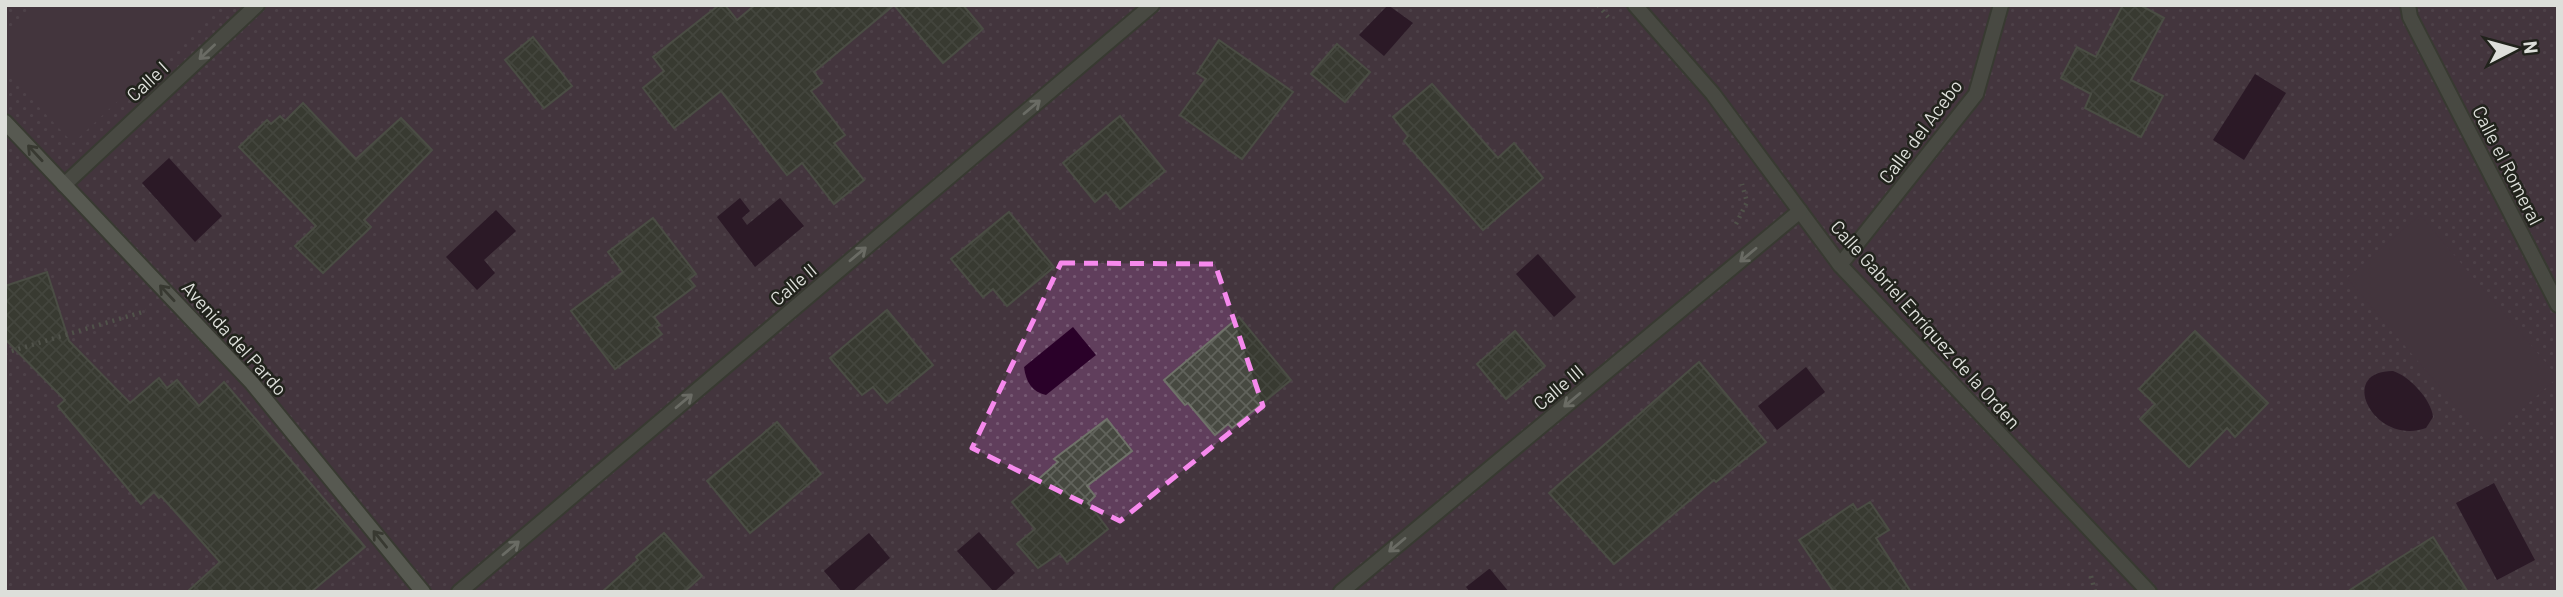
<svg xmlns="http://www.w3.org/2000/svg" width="2563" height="597" font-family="Barlow,sans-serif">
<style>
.park{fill:url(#park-dots)}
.pitch{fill:#603e5c}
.water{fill:#2a0129}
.building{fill:url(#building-cross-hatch);stroke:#70736a;stroke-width:2}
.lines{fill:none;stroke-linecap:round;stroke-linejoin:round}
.street-casing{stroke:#474942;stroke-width:18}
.secondary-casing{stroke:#474942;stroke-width:18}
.path{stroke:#7d7f78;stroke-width:4.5;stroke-dasharray:2 5;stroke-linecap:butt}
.street{stroke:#6a6b67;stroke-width:14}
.secondary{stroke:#8d8e88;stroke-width:14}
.oneway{stroke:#b5b6b2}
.oneway2{stroke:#474842}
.marked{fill:none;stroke:#f689ed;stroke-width:5;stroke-dasharray:14 9;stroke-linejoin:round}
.labels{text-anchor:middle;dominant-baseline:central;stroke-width:5;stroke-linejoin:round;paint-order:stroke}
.street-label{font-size:19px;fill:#dddfda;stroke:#21231c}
</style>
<defs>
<pattern id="park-dots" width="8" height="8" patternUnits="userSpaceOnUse" patternTransform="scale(1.75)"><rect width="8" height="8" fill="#603e5c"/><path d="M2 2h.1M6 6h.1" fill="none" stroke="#765973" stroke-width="1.8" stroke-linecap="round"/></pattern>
<pattern id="building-cross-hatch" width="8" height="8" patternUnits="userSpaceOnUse" patternTransform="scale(1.75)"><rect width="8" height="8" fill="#474941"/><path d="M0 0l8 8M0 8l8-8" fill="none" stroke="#61635c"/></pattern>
</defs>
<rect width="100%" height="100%" fill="#2b2d25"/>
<!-- park -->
<rect class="park" x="5" y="5" width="2553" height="587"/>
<!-- pitch -->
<g class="pitch">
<polygon points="40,5 220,5 73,143 5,71 5,40"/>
<polygon points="2420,215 2558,377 2486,441 2347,278"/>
</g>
<!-- water -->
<g class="water">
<polygon points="1388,5 1413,23 1384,56 1359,35"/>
<polygon points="2255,74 2286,93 2244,160 2213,140"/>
<polygon points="169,158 222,216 195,242 142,183"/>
<polygon points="740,198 750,211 742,218 747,225 780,198 804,226 755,267 717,217"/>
<polygon points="496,210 516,231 484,260 495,273 477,290 446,257"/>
<polygon points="1538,254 1576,297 1554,317 1516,274"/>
<path d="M1073,327L1096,355L1046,395C1032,392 1026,382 1024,367Z"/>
<polygon points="1806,367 1825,392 1777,430 1758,406"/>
<path d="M2393,371C2409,376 2431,399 2433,417L2426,428C2375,447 2335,371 2393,371Z"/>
<polygon points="2494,483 2535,560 2497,580 2456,503"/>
<polygon points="979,532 1015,573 994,592 957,551"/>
<polygon points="869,533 890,558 852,592 842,592 824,571"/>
<polygon points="1489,569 1490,569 1509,592 1470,592 1466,587"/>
</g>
<!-- building -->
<g class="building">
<polygon points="719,5 725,5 737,20 755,5 894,5 814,72 822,83 811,91 845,135 834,143 864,180 834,204 802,163 787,175 721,91 674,128 643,88 664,71 653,57"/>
<polygon points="894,5 963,5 983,29 943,63"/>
<polygon points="2123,5 2140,5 2164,18 2131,80 2163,96 2141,137 2085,108 2091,94 2061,78 2077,47 2096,57"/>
<polygon points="533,37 572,86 544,108 505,60"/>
<polygon points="1219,40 1293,92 1242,159 1180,115 1206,79 1197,73"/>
<polygon points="1337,44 1370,72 1345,102 1311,74"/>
<polygon points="1432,84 1498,158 1514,143 1543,178 1483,230 1404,141 1408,136 1393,117"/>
<polygon points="303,103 356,159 401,118 432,150 364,220 371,227 323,273 295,246 316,226 239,147 267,120 271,124 280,116 285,121"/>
<polygon points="1120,116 1165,171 1120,209 1106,192 1095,202 1063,163"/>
<polygon points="1009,212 1054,267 1007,306 993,289 983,297 951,259"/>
<polygon points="653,218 696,274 689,279 695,286 654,317 660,325 656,327 662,334 615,369 571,311 623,272 608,252"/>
<polygon points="47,272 69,341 130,403 159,378 167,388 177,380 199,406 224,382 365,547 311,592 187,592 220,562 161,496 159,498 154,492 141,504 58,406 65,400 5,339 5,286"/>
<polygon points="887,310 933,365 887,403 873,387 862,395 830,358"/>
<polygon points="1239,317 1291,380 1232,428 1228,424 1215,435 1188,403 1185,405 1164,380"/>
<polygon points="1515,331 1545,366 1506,399 1477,364"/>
<polygon points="2195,331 2268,403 2235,437 2227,428 2189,467 2140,419 2155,404 2139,389"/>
<polygon points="1699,362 1766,442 1716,482 1714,480 1614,564 1549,493"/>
<polygon points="1107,419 1132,451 1087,486 1095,496 1088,503 1108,529 1067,562 1060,553 1038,568 1017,544 1035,529 1012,502 1058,462 1054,459"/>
<polygon points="777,422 821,474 750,533 707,481"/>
<polygon points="1870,502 1889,530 1876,538 1911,592 1834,592 1799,540 1853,504 1857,510"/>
<polygon points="664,533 702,576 684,592 602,592 638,560 636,557"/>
<polygon points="2433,537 2468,592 2347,592 2401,557"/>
</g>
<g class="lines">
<defs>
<g id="street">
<polyline points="1635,5 1713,94 1840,265 2149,592"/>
<polyline points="2408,5 2410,17 2558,305"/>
<polyline points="64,185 257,5"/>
<polyline points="1840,265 1976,94 2001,5"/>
<polyline points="459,592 1152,5"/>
<polyline points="1341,592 1800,211"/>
</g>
<polyline id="secondary" points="5,122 252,383 423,592"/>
</defs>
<!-- street casing -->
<use href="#street" class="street-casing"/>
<!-- secondary casing -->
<use href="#secondary" class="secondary-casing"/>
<!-- path -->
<g class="path">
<polyline points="1598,5 1608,17"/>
<polyline points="1736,224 1747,202 1742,184"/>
<polyline points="5,353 146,311"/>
<polyline points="2091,576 2095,592"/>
</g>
<!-- street -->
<use href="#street" class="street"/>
<!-- secondary -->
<use href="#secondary" class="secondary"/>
</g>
<!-- one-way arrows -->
<defs><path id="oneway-shaft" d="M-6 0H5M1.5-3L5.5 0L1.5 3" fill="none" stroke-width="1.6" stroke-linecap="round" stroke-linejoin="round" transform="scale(1.75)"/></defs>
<g class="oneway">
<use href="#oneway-shaft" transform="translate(207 52) rotate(137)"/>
<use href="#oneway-shaft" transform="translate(1032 107) rotate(-40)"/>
<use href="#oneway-shaft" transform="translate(858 254) rotate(-40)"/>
<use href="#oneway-shaft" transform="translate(1748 255) rotate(140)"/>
<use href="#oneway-shaft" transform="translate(1572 400) rotate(140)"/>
<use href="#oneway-shaft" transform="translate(684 401) rotate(-40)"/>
<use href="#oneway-shaft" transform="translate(1397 545) rotate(140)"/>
<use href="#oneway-shaft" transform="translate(511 548) rotate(-40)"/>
</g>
<g class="oneway2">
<use href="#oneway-shaft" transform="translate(35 153) rotate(-133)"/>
<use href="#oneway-shaft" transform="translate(167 293) rotate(-133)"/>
<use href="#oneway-shaft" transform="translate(380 539) rotate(-129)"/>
</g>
<!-- marked area -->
<path d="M0 0H2563V597H0ZM1061,263L1215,264L1263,406L1120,521L972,448Z" fill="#2b2d25" fill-opacity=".55" fill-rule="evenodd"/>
<path class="marked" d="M1061,263L1215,264L1263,406L1120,521L972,448Z"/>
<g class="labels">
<!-- street labels -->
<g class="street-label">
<text transform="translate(147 81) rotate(-43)">Calle I</text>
<text transform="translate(1920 131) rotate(-53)">Calle del Acebo</text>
<text transform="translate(2508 165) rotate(63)">Calle el Romeral</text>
<text transform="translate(793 284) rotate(-40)">Calle II</text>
<text transform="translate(1926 324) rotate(48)">Calle Gabriel Enríquez de la Orden</text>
<text transform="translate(235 338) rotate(48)">Avenida del Pardo</text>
<text transform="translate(1558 387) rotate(-40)">Calle III</text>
</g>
</g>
<!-- border -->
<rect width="2563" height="597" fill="none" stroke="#dddfda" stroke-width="14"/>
<!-- north arrow -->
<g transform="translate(2514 49) rotate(84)" stroke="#21231c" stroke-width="5" paint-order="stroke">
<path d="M0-5L12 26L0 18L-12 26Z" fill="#dddfda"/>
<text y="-10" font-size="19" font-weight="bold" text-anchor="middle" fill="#dddfda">N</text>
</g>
</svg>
